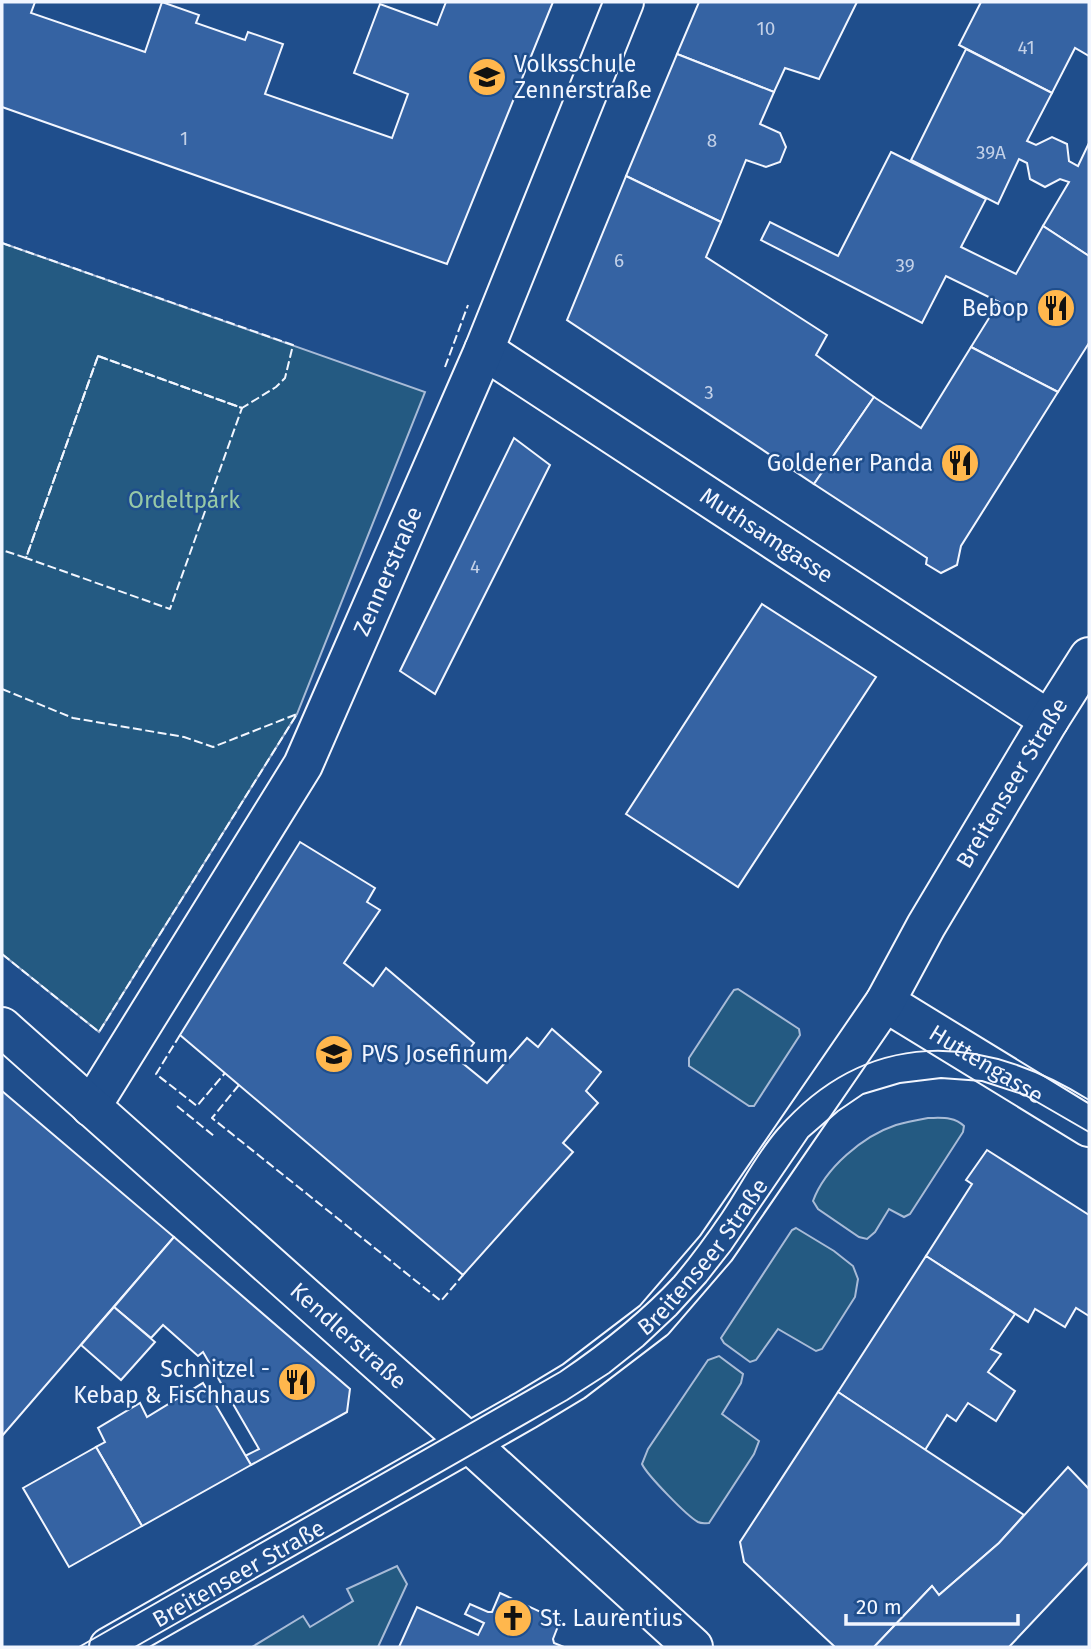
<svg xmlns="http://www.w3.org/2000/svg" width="1091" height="1649" font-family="'Fira Sans',sans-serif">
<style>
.green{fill:#245a82;stroke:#a8bbd7;stroke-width:2}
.building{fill:#3563a3;stroke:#f2f6ff;stroke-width:2}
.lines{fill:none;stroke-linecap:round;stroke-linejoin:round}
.street-casing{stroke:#f2f6ff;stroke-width:42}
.secondary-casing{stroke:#f2f6ff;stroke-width:42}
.street{stroke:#1f4e8c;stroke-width:38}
.secondary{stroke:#1f4e8c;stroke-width:38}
.tram{stroke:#f2f6ff;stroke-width:2}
.fence{stroke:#f2f6ff;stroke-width:2;stroke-dasharray:9 3.5;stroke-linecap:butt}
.labels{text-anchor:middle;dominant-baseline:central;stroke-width:5;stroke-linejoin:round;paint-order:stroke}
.number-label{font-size:19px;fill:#c3d1e8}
.poi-label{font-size:23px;fill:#f2f6ff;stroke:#1f4e8c;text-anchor:start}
.park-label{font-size:23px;fill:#97c8a6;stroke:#1f4e8c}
.street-label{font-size:23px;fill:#f2f6ff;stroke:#1f4e8c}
</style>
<rect width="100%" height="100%" fill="#1f4e8c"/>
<!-- green -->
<g class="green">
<polygon points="2,243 425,392 297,714 99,1032 2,954"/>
<polygon points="738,989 799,1029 800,1035 754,1106 749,1106 689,1066 689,1058 729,997 734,990"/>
<path d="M928,1118C941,1118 954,1116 964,1126L963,1132L910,1214L904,1217L889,1209L875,1232L867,1239L859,1237L818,1209L813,1201C825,1168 863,1136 896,1125C906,1122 917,1120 928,1118Z"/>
<polygon points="796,1228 834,1251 853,1266 858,1279 855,1297 822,1349 816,1351 778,1329 756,1360 750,1362 724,1343 721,1338 792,1230"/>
<path d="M719,1356L743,1374L741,1383L722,1414L759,1441L754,1454L709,1523C705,1523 702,1524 698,1522C687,1516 647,1475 642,1464L648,1449L708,1360Z"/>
<polygon points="397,1566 407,1584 378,1647 252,1647 303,1616 310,1627 353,1601 347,1589"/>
</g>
<!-- building -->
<g class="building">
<polygon points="2,2 35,2 31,13 145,52 162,2 199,15 196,23 245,40 248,32 283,44 265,94 392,138 408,94 354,73 380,4 437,25 446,2 553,2 447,264 2,107"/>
<polygon points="699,2 857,2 819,79 785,68 774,92 677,54"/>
<polygon points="981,2 1089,2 1089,56 1075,48 1052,93 959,45"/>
<polygon points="966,49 1052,93 1027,141 1036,145 1052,137 1067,144 1069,161 1078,166 1089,143 1089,256 1043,226 1069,182 1060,179 1045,187 1030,179 1027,163 1019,159 998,204 911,160"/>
<polygon points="677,54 774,92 760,124 780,133 786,147 780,162 766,167 746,160 721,222 626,176"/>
<polygon points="891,152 986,199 961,247 1016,274 1043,226 1089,256 1089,343 1058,392 971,347 999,302 946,276 922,323 761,240 770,222 838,256"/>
<polygon points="626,176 721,222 706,257 827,335 816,355 874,397 814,484 567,320"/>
<polygon points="971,347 1058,392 961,546 957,565 941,573 926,564 927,558 814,484 874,397 921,428"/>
<polygon points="514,438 550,465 435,694 400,671"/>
<polygon points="762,604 876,677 738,887 626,814"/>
<polygon points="300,842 375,888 367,902 380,910 344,963 373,986 386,968 474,1043 460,1061 487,1083 527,1038 538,1047 552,1029 601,1072 586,1091 598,1103 563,1143 573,1152 463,1275 180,1035"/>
<polygon points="2,1091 174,1237 2,1436"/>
<polygon points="987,1150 1089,1215 1089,1316 1076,1308 1065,1327 1035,1309 1028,1322 926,1256 972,1184 966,1180"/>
<polygon points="174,1237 350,1389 347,1412 251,1465 245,1456 259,1449 203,1352 198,1356 163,1325 151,1338 114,1307"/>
<polygon points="926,1256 1015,1314 991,1349 1001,1354 988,1372 1015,1391 996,1421 968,1403 956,1421 947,1415 925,1450 838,1392"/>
<polygon points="114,1307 155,1342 121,1380 81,1345"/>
<polygon points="203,1383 251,1465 142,1526 96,1447 105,1442 98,1428 140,1403 147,1417"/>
<polygon points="838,1392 1024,1515 999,1543 939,1595 932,1586 874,1647 835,1647 744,1562 740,1542"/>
<polygon points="96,1447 142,1526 69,1567 23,1488"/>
<polygon points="1068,1467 1089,1489 1089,1562 1009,1647 874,1647 932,1586 939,1595 999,1543"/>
<polygon points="500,1593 560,1621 553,1639 554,1643 564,1647 399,1647 417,1607 478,1635 484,1623 465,1614 470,1604 488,1612 492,1612"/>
</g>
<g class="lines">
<defs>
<g id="street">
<path id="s1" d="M484,350L1049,720"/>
<path id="s2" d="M91,1107L303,765L484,350L624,2"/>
<polyline points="469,1443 693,1647"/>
</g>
<g id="secondary">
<path id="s3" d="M885,1002L1089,1127"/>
<path id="s4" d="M2,1027L469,1443"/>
<path id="s5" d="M109,1647L526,1410L574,1381L654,1320L716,1248L885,1002L926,926L1049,720L1089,657"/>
</g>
</defs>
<!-- street casing -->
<use href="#street" class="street-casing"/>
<!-- secondary casing -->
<use href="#secondary" class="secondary-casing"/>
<!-- street -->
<use href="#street" class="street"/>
<!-- secondary -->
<use href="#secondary" class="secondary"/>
<!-- tram -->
<g class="tram">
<path d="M79,1647L560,1372C601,1344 640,1314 674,1277C691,1257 707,1235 722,1213C741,1185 756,1154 778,1129C868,1027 981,1033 1089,1100"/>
<polyline points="135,1647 567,1400 609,1373 643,1346 676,1315 706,1282 731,1250 808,1137 838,1111 863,1094 900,1083 941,1078 982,1081 1025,1095 1089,1132"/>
</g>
<!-- fence -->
<g class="fence">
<polyline points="2,243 293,345 285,378 276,387 242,408 98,356 26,558 2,550"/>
<polygon points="98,356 242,408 170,609 26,558"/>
<polyline points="445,367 468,305"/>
<polyline points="2,689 73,718 184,737 213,747 297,714 99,1032 2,954"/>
<polyline points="180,1035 156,1074 197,1106 225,1073"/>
<polyline points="239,1085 212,1118 441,1301 463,1275"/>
<polyline points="177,1106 214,1136"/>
</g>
</g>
<!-- icons -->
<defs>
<symbol id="school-disc" viewBox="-11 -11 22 22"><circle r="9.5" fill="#ffb74d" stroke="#1f4e8c"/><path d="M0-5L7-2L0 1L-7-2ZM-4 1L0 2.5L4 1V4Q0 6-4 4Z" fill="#111"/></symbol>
<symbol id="restaurant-disc" viewBox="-11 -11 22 22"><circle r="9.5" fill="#ffb74d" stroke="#1f4e8c"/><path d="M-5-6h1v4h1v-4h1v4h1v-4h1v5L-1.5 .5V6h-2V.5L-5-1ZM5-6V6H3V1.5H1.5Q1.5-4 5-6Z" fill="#111"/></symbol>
<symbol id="church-disc" viewBox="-11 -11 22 22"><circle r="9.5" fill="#ffb74d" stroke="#1f4e8c"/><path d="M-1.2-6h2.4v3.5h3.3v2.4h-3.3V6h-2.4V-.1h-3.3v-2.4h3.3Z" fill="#111"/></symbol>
</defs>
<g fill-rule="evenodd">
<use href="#school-disc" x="465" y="55" width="44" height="44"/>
<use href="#restaurant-disc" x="1034" y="286" width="44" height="44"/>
<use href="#restaurant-disc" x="938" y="441" width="44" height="44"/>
<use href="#school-disc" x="312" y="1032" width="44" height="44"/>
<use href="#restaurant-disc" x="275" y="1360" width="44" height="44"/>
<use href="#church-disc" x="491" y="1596" width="44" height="44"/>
</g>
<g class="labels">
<!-- number labels -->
<g class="number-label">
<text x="766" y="28">10</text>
<text x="1026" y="47">41</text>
<text x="184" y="138">1</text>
<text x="712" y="140">8</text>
<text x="991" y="152">39A</text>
<text x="619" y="260">6</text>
<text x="905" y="265">39</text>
<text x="709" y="392">3</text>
<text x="475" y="566">4</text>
</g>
<!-- poi labels -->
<g class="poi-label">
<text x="514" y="64">Volksschule<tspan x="514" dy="26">Zennerstraße</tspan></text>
<text x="1029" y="308" text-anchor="end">Bebop</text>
<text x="933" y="463" text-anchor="end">Goldener Panda</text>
<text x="361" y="1054">PVS Josefinum</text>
<text x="270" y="1369" text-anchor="end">Schnitzel -<tspan x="270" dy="26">Kebap &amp; Fischhaus</tspan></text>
<text x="540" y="1618">St. Laurentius</text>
</g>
<!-- park labels -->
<g class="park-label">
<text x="184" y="500">Ordeltpark</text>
</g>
<!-- street labels -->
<g class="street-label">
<text stroke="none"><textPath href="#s1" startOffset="338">Muthsamgasse</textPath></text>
<text stroke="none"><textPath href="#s2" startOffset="614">Zennerstraße</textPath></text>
<text stroke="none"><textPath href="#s5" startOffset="1283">Breitenseer Straße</textPath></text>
<text stroke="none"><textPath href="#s3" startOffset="119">Huttengasse</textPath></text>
<text stroke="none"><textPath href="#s5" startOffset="716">Breitenseer Straße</textPath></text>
<text stroke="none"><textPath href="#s4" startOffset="464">Kendlerstraße</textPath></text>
<text stroke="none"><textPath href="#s5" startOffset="149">Breitenseer Straße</textPath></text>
</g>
</g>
<!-- border -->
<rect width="1091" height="1649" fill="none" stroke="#f2f6ff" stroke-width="7"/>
<!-- scale -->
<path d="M846 1614v10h172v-10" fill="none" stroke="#f2f6ff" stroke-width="3.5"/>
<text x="856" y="1614" font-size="21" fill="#f2f6ff" stroke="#1f4e8c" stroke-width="5" paint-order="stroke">20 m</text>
</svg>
